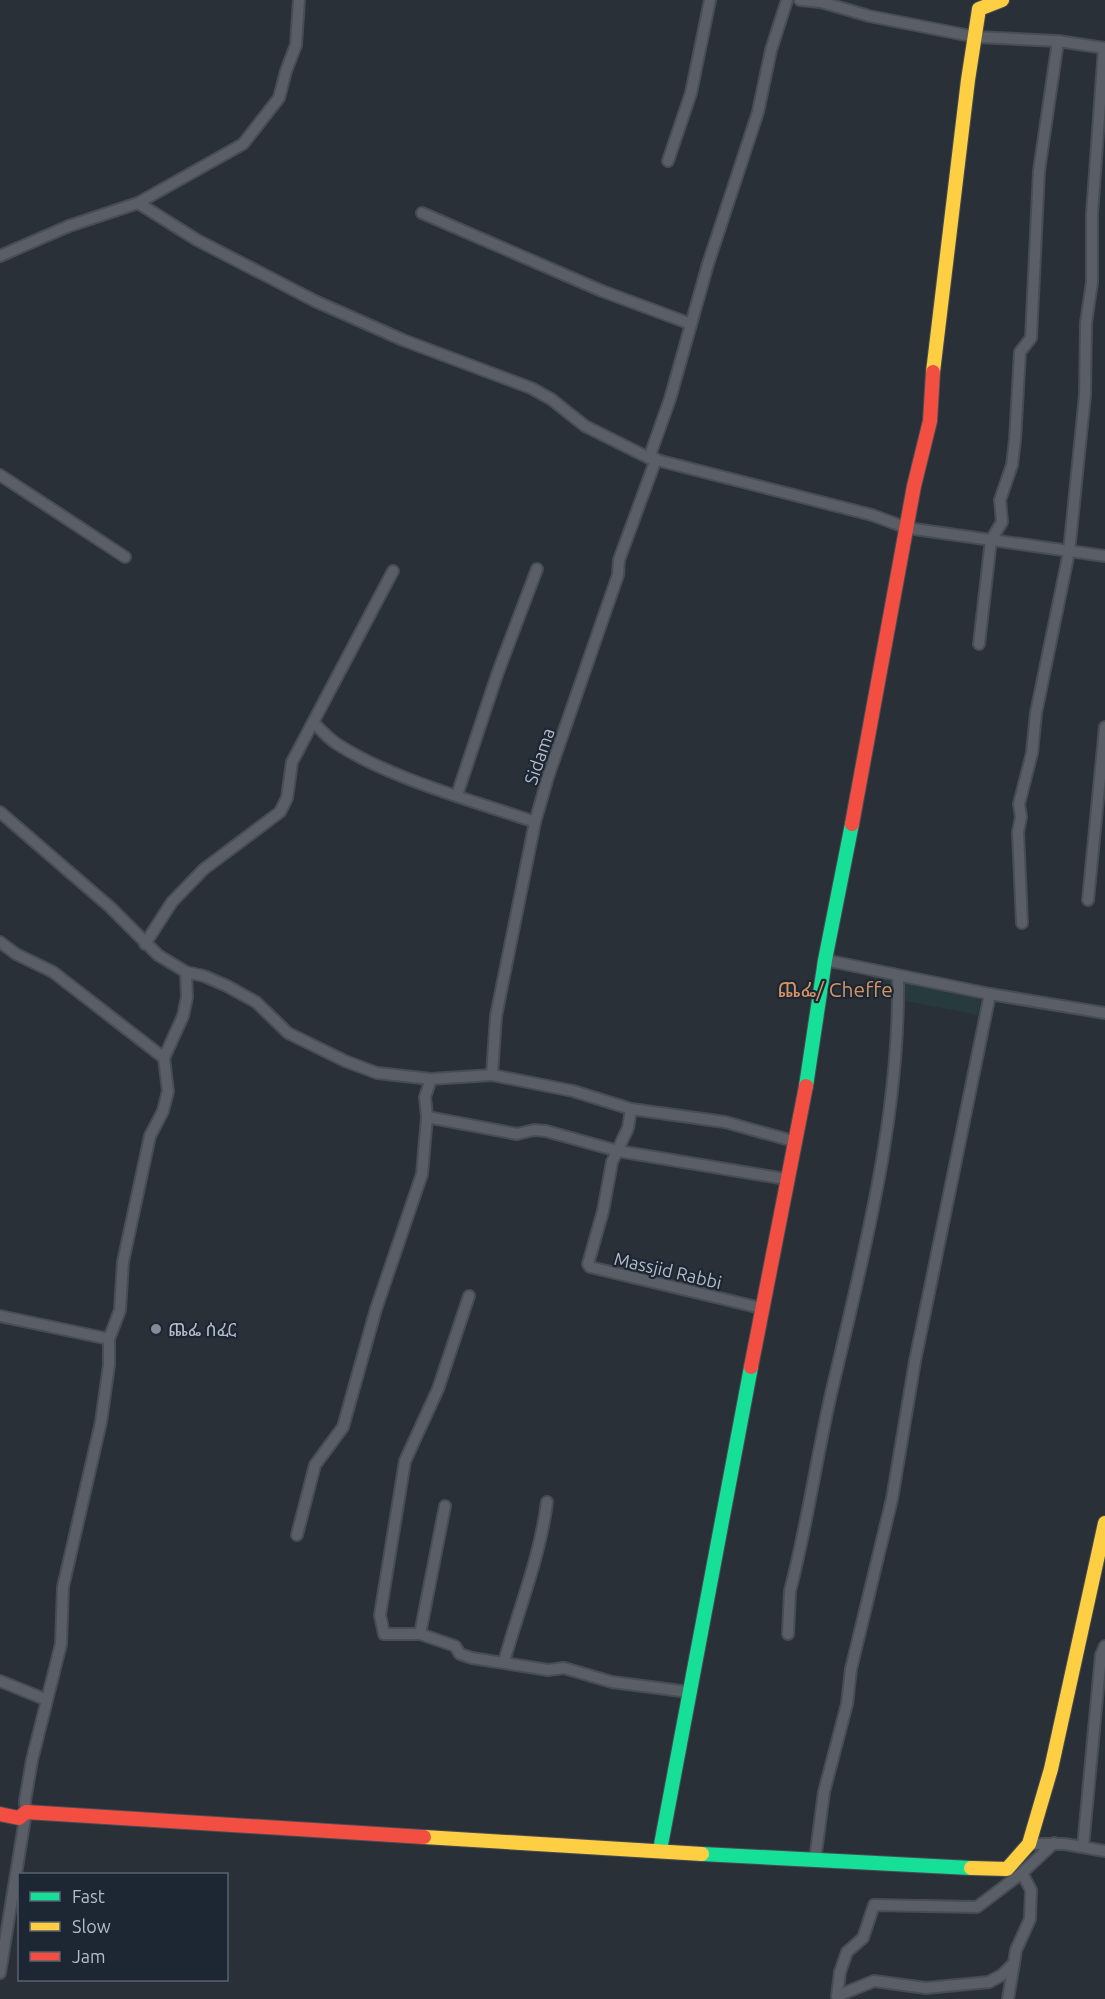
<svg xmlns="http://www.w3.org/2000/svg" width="1105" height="1999" font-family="Ubuntu,'Noto Sans Ethiopic',sans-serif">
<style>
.green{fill:#273a3e}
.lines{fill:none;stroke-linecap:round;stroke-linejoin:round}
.street-casing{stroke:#484c53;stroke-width:14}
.fast-casing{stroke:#484c53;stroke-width:16}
.slow-casing{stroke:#484c53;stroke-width:16}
.jam-casing{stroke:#484c53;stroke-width:16}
.street{stroke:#5a5e66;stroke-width:10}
.fast{stroke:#16e098;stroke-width:14}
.slow{stroke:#ffcf43;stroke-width:14}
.jam{stroke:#f24e42;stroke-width:14}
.poi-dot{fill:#848b96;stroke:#1d2633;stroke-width:2}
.labels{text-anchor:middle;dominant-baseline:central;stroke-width:4.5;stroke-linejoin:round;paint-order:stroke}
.street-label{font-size:18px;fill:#b4bcc9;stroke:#1d2633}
.poi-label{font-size:18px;fill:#b4bcc9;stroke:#1d2633;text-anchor:start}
.quarter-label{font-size:21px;fill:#d59563;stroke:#1d2633}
</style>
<rect width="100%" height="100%" fill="#2a3038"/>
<!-- green -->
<polygon class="green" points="873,975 981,996 978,1015 870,994"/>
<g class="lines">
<defs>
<g id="street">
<polyline points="800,0 821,2 869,16 976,37 1058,41 1105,48"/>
<polyline points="668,161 691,93 710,0"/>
<polyline points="138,203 243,144 279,98 286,71 296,45 299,0"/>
<polyline points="422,213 602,291 691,324"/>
<polyline points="0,256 69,226 138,203 197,240 315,301 403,340 531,388 551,399 585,426 649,458 872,515 907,528 1105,556"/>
<polyline points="649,458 670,399 708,264 758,112 771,50 787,0"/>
<polyline points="0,475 125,557"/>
<polyline points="979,644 991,540 1002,522 1000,500 1012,465 1015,440 1020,352 1031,338 1039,171 1058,41"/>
<path d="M313,722C320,729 328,738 337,744C391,779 474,801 535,822"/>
<polyline points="457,795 498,672 537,569"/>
<polyline points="0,812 110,907 158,955 186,972 204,976 227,986 256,1002 288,1033 345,1061 377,1073 431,1079 492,1075 573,1091 631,1109 725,1122 793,1141"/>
<polyline points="1088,900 1105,727"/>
<polyline points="1022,923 1018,832 1021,817 1019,804 1032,753 1036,713 1069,552 1085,395 1086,323 1092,282 1092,214 1104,48"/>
<polyline points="0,942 16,954 53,972 164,1058"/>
<polyline points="145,944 172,902 204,869 280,812 287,798 292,762 393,571"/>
<polyline points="825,960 990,994 1105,1013"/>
<polyline points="492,1075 496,1016 535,822 548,777 618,575 619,560 656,459"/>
<polyline points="631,1109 628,1128 612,1162 603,1211 588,1264 590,1267 761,1308"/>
<polyline points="427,1117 517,1134 534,1130 546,1131 618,1151 786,1179"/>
<polyline points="0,1316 109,1339"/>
<polyline points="445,1506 420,1634 455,1646 460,1654 472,1658 548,1670 564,1668 612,1682 689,1692"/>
<polyline points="297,1535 315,1465 343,1427 376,1309 422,1174 427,1117 425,1097 431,1079"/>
<polyline points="420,1634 384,1634 380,1615 405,1461 438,1389 469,1296"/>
<path d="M788,1634L790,1591C807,1526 816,1460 831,1394C863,1257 900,1118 898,977"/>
<path d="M504,1662C519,1608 540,1557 547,1502"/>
<polyline points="0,1681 47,1700"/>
<polyline points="1029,1844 1065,1844 1105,1851"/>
<polyline points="1083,1847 1101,1655 1105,1646"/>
<polyline points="815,1860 824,1792 847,1704 851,1669 892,1499 915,1361 990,994"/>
<polyline points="1022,1873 1031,1890 1030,1919 1016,1950 1014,1963 1002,1975 989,1982 926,1988 874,1981 837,1996 840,1972 847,1952 863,1938 874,1905 977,1907 1022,1873 1054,1843"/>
<polyline points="0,1973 26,1812 25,1801 32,1760 61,1644 63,1587 101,1422 109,1365 109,1339 120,1310 123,1262 150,1136 163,1111 168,1091 164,1058 183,1016 187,997 186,972"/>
<polyline points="1008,1999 1014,1963"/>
</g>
<g id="fast">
<polyline points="806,1086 825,960 852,824"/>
<polyline points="660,1850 751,1367"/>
<polyline points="702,1854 971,1868"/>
</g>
<g id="slow">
<polyline points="933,372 968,80 979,9 1002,0"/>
<polyline points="424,1837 702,1854"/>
<polyline points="971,1868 1007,1869 1029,1844 1051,1769 1105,1523"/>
</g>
<g id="jam">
<polyline points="852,824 914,486 930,421 933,372"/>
<polyline points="751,1367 806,1086"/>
<polyline points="0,1814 19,1818 26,1812 424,1837"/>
</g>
</defs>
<!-- street casing -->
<use href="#street" class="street-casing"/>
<!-- fast casing -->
<use href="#fast" class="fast-casing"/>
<!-- slow casing -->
<use href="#slow" class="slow-casing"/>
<!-- jam casing -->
<use href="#jam" class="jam-casing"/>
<!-- street -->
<use href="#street" class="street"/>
<!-- fast -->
<use href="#fast" class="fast"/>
<!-- slow -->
<use href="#slow" class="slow"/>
<!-- jam -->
<use href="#jam" class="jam"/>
</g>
<!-- markers -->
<circle class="poi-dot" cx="156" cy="1329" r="6"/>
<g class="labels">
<!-- street labels -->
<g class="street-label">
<text transform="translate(539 756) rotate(-71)">Sidama</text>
<text transform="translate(668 1270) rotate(13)">Massjid Rabbi</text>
</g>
<!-- poi labels -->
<g class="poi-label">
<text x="168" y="1329">ጨፌ ሰፈር</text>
</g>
<!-- quarter labels -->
<g class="quarter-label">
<text x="835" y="989">ጨፌ/ Cheffe</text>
</g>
</g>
<!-- legend -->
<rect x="18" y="1873" width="210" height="108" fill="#1d2633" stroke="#59626f" stroke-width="1.5"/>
<rect x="30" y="1892" width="30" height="9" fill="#16e098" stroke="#59626f" stroke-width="1.5"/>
<text x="72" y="1903" font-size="18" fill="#b4bcc9">Fast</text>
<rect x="30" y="1922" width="30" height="9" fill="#ffcf43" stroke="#59626f" stroke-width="1.5"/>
<text x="72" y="1933" font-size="18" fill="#b4bcc9">Slow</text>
<rect x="30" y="1952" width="30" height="9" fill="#f24e42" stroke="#59626f" stroke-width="1.5"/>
<text x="72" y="1963" font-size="18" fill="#b4bcc9">Jam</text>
</svg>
